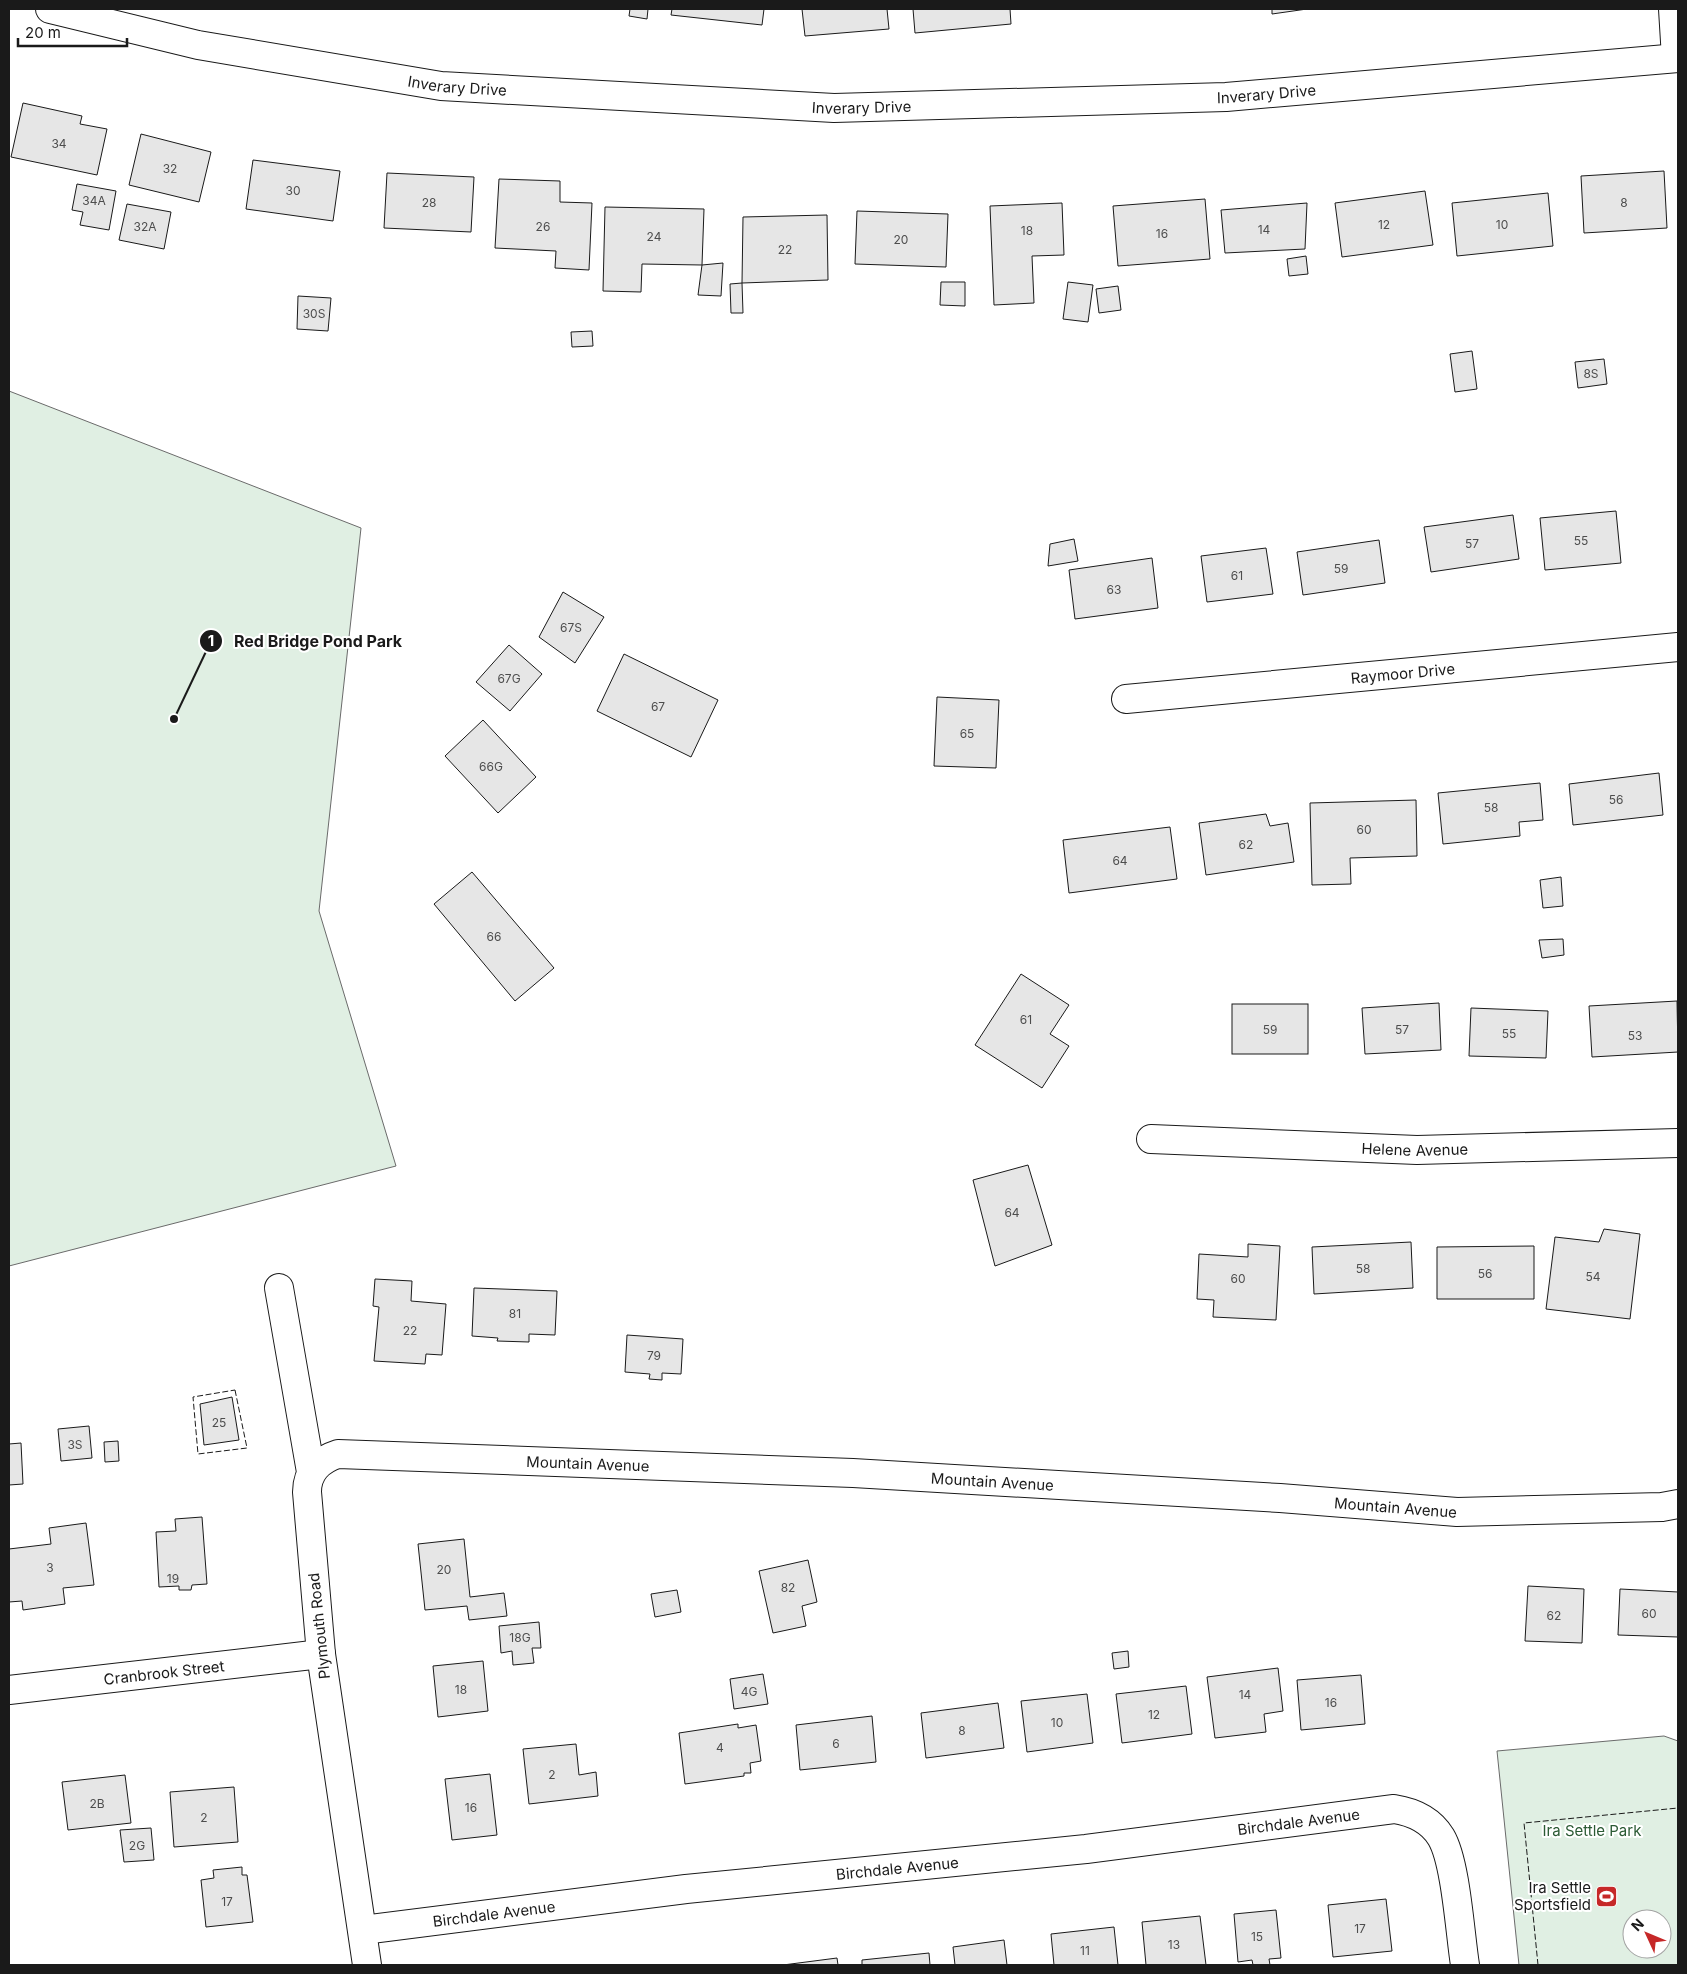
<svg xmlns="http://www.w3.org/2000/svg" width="1687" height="1974" font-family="Inter,sans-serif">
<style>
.green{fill:#e0efe3;stroke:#6a6a6a;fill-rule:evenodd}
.building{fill:#e6e6e6;stroke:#1a1a1a}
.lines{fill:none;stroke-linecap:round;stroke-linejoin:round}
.minor-casing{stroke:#1a1a1a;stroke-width:30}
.minor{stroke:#fff;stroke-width:28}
.fence{stroke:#1a1a1a;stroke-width:1;stroke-dasharray:6 2.5;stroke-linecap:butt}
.labels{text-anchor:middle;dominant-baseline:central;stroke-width:4;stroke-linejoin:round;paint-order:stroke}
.number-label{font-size:12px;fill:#4d4d4d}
.street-label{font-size:15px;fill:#1a1a1a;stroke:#fff}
.park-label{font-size:15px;fill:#2b5a34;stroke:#fff}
.poi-label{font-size:15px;fill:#1a1a1a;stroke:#fff;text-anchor:end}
.leader{fill:none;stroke:#1a1a1a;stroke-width:2}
.callout-dot{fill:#1a1a1a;stroke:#fff;stroke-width:2}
.mark-label{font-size:15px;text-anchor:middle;font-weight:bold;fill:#fff}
.callout-label{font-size:16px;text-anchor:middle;font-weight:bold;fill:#1a1a1a;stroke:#fff;stroke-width:4;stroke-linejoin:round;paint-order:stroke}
</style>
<rect width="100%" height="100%" fill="#fff"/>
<!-- green -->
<g class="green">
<polygon points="9,391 361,528 319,911 396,1166 9,1266"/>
<path d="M1664,1736L1678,1741V1965H1519L1497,1751ZM1632,1919H1662V1949H1632Z"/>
</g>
<!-- building -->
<g class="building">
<polygon points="630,9 648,9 647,19 629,16"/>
<polygon points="672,9 764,9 762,25 671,15"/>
<polygon points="802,9 887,9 889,29 805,36"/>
<polygon points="913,9 1010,9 1011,24 915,33"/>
<polygon points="1272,9 1307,9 1272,14"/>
<polygon points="23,103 82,116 80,124 107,129 97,175 11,157"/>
<polygon points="141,134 211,152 199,202 129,185"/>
<polygon points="253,160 340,171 333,221 246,209"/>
<polygon points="1664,171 1667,228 1584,233 1581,176"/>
<polygon points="387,173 474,177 471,232 384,228"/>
<polygon points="499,179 560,181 560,202 592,203 589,270 555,268 556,251 495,248"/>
<polygon points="77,184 116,191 109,230 80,225 83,212 72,210"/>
<polygon points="1425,191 1433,245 1342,257 1335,203"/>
<polygon points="1548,193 1553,246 1457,256 1452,203"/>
<polygon points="1205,199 1210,259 1118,266 1113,206"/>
<polygon points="1062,203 1064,255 1032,256 1034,303 994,305 990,206"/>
<polygon points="1307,203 1305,249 1225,253 1221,210"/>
<polygon points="127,204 171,212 164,249 119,240"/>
<polygon points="605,207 704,209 702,265 642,264 641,292 603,291"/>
<polygon points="857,211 948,214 946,267 855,264"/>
<polygon points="827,215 828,280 742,283 743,217"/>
<polygon points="1306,256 1308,274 1289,276 1287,259"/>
<polygon points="723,263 721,296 698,295 702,265"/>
<polygon points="941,282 965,282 965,306 940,305"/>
<polygon points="1068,282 1093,285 1088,322 1063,319"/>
<polygon points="742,283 743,313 731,313 730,284"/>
<polygon points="1118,286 1121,310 1099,313 1096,289"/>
<polygon points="298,296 331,298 328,331 297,329"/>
<polygon points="592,331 593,346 572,347 571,332"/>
<polygon points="1472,351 1477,389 1455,392 1450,354"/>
<polygon points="1604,359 1607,384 1578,388 1575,362"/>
<polygon points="1616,511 1621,563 1545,570 1540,518"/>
<polygon points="1513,515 1519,559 1431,572 1424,527"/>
<polygon points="1074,539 1078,561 1048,566 1050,544"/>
<polygon points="1379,540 1385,583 1303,595 1297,552"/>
<polygon points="1266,548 1273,594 1207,602 1201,556"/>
<polygon points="1152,558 1158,608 1075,619 1069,570"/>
<polygon points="563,592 604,617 575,663 539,637"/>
<polygon points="509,645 542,674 510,711 476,682"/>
<polygon points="624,654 718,700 691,757 597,711"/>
<polygon points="937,697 999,700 996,768 934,766"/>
<polygon points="483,720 536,777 498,813 445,756"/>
<polygon points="1659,773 1663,815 1573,825 1569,784"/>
<polygon points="1540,783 1543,820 1519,822 1520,836 1443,844 1438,793"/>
<polygon points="1416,800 1417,856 1350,858 1351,884 1312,885 1310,803"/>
<polygon points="1266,814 1270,826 1288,823 1294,862 1206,875 1199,823"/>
<polygon points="1170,827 1177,879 1069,893 1063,840"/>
<polygon points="472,872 554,968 515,1001 434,904"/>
<polygon points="1561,877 1563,906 1543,908 1540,880"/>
<polygon points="1563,939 1564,955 1542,958 1539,940"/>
<polygon points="1021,974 1069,1005 1050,1034 1069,1046 1042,1088 975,1045"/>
<polygon points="1677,1001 1678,1052 1592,1057 1589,1006"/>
<polygon points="1439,1003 1441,1050 1365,1054 1362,1008"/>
<rect x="1232" y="1004" width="76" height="50"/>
<polygon points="1471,1008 1548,1011 1546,1058 1469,1056"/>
<polygon points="1028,1165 1052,1245 995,1266 973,1180"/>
<polygon points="1604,1229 1640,1234 1630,1319 1546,1309 1555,1237 1599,1242"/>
<polygon points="1411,1242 1413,1288 1314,1294 1312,1247"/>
<polygon points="1248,1244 1280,1246 1276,1320 1213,1317 1214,1300 1197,1299 1199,1254 1248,1257"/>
<polygon points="1534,1246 1534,1299 1437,1299 1437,1247"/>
<polygon points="375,1279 412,1281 411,1301 446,1304 442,1355 426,1354 425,1364 374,1361 379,1307 373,1306"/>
<polygon points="474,1288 557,1291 555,1335 529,1334 529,1342 497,1341 498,1338 472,1336"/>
<polygon points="627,1335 683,1339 681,1374 662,1373 662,1380 649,1379 650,1374 625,1372"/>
<polygon points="232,1397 239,1440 204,1445 200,1404"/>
<polygon points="89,1426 92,1458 61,1461 58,1429"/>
<polygon points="118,1441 119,1461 105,1462 104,1442"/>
<polygon points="21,1443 23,1484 9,1485 9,1444"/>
<polygon points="202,1517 207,1584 192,1585 191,1590 179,1590 179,1586 159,1587 156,1532 176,1531 175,1519"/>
<polygon points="86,1523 94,1585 63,1588 65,1604 23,1610 22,1601 9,1602 9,1549 51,1544 49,1528"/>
<polygon points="464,1539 470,1597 504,1593 507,1616 469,1620 467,1606 425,1610 418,1544"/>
<polygon points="808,1560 817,1602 802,1606 806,1626 773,1633 759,1571"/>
<polygon points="1528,1586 1584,1589 1582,1643 1525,1641"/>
<polygon points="1620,1589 1678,1592 1678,1637 1618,1635"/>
<polygon points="677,1590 681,1612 655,1617 651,1594"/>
<polygon points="539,1622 541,1648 532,1648 534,1663 513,1665 512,1651 501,1653 499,1626"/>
<polygon points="1128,1651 1129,1667 1114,1669 1112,1653"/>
<polygon points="483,1661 488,1711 438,1717 433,1666"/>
<polygon points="1278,1668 1283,1711 1264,1714 1266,1732 1215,1738 1207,1677"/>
<polygon points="763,1674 768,1704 734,1709 730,1679"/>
<polygon points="1361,1675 1365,1724 1301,1730 1297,1680"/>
<polygon points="1186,1686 1192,1734 1122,1743 1116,1694"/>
<polygon points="1087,1694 1093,1743 1027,1752 1021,1701"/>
<polygon points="998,1703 1004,1748 926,1758 921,1713"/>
<polygon points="872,1716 876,1762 800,1770 796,1725"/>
<polygon points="738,1724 738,1728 756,1725 761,1761 750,1763 751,1773 744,1773 744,1776 685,1784 679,1733"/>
<polygon points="576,1744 579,1775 596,1772 598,1796 529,1804 523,1749"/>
<polygon points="490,1774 497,1835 452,1840 445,1779"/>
<polygon points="125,1775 131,1823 68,1830 62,1782"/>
<polygon points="234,1787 238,1842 174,1847 170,1792"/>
<polygon points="151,1828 154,1860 124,1862 120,1830"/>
<polygon points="242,1867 242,1875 247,1875 253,1922 206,1927 201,1880 214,1878 213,1870"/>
<polygon points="1386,1899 1392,1951 1333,1957 1328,1905"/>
<polygon points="1276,1910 1281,1958 1269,1959 1270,1965 1253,1965 1252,1960 1238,1962 1234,1914"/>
<polygon points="1200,1916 1206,1965 1146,1965 1142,1922"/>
<polygon points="1114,1927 1118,1965 1054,1965 1051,1934"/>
<polygon points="1004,1940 1007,1965 955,1965 953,1947"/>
<polygon points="929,1953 930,1965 862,1965 862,1960"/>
<polygon points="837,1958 838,1965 783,1965"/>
</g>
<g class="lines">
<defs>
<g id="minor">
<path id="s1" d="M50,9L198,45L441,86L834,108L1226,97L1678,58"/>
<polyline points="1673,9 1676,58"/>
<path id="s2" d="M1126,699L1678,647"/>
<path id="s3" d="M1151,1139L1417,1150L1678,1143"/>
<polyline points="279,1288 311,1472"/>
<path id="s4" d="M9,1690L321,1654"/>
<path id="s5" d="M363,1930L686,1889L1086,1849L1394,1809C1413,1812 1430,1819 1441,1837C1456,1862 1460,1934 1465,1965"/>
<path id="s6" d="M367,1965L321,1654L307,1492C307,1472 319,1460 338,1454L853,1473L1280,1498L1457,1512L1662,1507L1678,1504"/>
</g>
</defs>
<!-- minor casing -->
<use href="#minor" class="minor-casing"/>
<!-- minor -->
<use href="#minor" class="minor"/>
<!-- fence -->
<g class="fence">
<polygon points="235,1390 247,1448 198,1454 193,1397"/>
<polyline points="1538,1965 1524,1823 1678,1808"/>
</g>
</g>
<!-- icons -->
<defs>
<symbol id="stadium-square" viewBox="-11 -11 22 22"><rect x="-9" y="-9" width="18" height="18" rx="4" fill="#c62828" stroke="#fff"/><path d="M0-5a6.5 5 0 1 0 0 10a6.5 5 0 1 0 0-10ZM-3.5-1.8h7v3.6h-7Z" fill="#fff"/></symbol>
</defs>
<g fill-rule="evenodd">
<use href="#stadium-square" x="1594" y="1884" width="25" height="25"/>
</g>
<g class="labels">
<!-- number labels -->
<g class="number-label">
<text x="59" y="143">34</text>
<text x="170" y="168">32</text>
<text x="293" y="190">30</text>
<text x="94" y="200">34A</text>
<text x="429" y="202">28</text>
<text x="1624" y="202">8</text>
<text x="1384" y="224">12</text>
<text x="1502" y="224">10</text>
<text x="145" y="226">32A</text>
<text x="543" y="226">26</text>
<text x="1264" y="229">14</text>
<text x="1027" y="230">18</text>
<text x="1162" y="233">16</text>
<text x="654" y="236">24</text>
<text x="901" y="239">20</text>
<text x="785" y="249">22</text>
<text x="314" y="313">30S</text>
<text x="1591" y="373">8S</text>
<text x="1581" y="540">55</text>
<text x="1472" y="543">57</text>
<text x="1341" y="568">59</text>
<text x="1237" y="575">61</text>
<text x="1114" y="589">63</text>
<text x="571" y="627">67S</text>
<text x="509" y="678">67G</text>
<text x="658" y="706">67</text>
<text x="967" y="733">65</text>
<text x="491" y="766">66G</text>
<text x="1616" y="799">56</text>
<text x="1491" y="807">58</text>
<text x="1364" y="829">60</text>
<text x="1246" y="844">62</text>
<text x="1120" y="860">64</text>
<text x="494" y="936">66</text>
<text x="1026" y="1019">61</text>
<text x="1270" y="1029">59</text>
<text x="1402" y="1029">57</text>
<text x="1509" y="1033">55</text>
<text x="1635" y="1035">53</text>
<text x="1012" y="1212">64</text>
<text x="1363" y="1268">58</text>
<text x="1485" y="1273">56</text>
<text x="1593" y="1276">54</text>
<text x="1238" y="1278">60</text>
<text x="515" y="1313">81</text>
<text x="410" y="1330">22</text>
<text x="654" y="1355">79</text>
<text x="219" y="1422">25</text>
<text x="75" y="1444">3S</text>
<text x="50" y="1567">3</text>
<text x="444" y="1569">20</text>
<text x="173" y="1578">19</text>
<text x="788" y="1587">82</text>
<text x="1649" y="1613">60</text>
<text x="1554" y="1615">62</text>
<text x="520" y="1637">18G</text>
<text x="461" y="1689">18</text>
<text x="749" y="1691">4G</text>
<text x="1245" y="1694">14</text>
<text x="1331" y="1702">16</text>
<text x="1154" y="1714">12</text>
<text x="1057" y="1722">10</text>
<text x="962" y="1730">8</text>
<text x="836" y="1743">6</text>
<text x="720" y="1747">4</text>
<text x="552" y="1774">2</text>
<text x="97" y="1803">2B</text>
<text x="471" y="1807">16</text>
<text x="204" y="1817">2</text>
<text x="137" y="1845">2G</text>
<text x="227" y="1901">17</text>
<text x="1360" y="1928">17</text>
<text x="1257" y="1936">15</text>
<text x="1174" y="1944">13</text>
<text x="1085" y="1950">11</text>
</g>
<!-- street labels -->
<g class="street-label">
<text stroke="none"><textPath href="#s1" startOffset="415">Inverary Drive</textPath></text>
<text stroke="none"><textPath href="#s1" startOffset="1225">Inverary Drive</textPath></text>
<text stroke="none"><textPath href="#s1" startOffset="820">Inverary Drive</textPath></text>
<text stroke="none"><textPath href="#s2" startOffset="278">Raymoor Drive</textPath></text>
<text stroke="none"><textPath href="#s3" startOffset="264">Helene Avenue</textPath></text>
<text stroke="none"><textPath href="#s6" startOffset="780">Mountain Avenue</textPath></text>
<text stroke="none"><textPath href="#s6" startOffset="1185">Mountain Avenue</textPath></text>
<text stroke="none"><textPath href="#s6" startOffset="1589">Mountain Avenue</textPath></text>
<text transform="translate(319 1626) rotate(-96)">Plymouth Road</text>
<text stroke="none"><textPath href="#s4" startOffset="156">Cranbrook Street</textPath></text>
<text stroke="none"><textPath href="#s5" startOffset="942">Birchdale Avenue</textPath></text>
<text stroke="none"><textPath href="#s5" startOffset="538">Birchdale Avenue</textPath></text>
<text stroke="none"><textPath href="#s5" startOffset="132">Birchdale Avenue</textPath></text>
</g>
<!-- park labels -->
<g class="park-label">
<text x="1592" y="1830">Ira Settle Park</text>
</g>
<!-- poi labels -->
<g class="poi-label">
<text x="1591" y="1887">Ira Settle<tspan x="1591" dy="17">Sportsfield</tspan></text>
</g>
</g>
<!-- callouts -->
<path class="leader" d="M174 719L211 641"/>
<g class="callout-dot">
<circle cx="174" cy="719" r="5"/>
<circle cx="211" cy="641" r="12"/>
</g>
<g class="mark-label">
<text x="211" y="646">1</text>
</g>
<g class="callout-label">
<text x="318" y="647">Red Bridge Pond Park</text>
</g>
<!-- border -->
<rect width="1687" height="1974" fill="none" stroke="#1a1a1a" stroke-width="20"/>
<!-- north arrow -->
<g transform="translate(1647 1934) rotate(314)"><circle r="24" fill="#ffffff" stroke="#a3a3a3"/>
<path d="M0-4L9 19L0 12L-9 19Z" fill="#c62828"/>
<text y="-8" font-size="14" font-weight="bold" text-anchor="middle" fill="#1a1a1a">N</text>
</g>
<!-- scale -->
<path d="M18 38v8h109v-8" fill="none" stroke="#1a1a1a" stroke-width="2.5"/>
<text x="25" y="38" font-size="15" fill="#1a1a1a" stroke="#ffffff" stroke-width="4" paint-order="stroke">20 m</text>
</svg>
